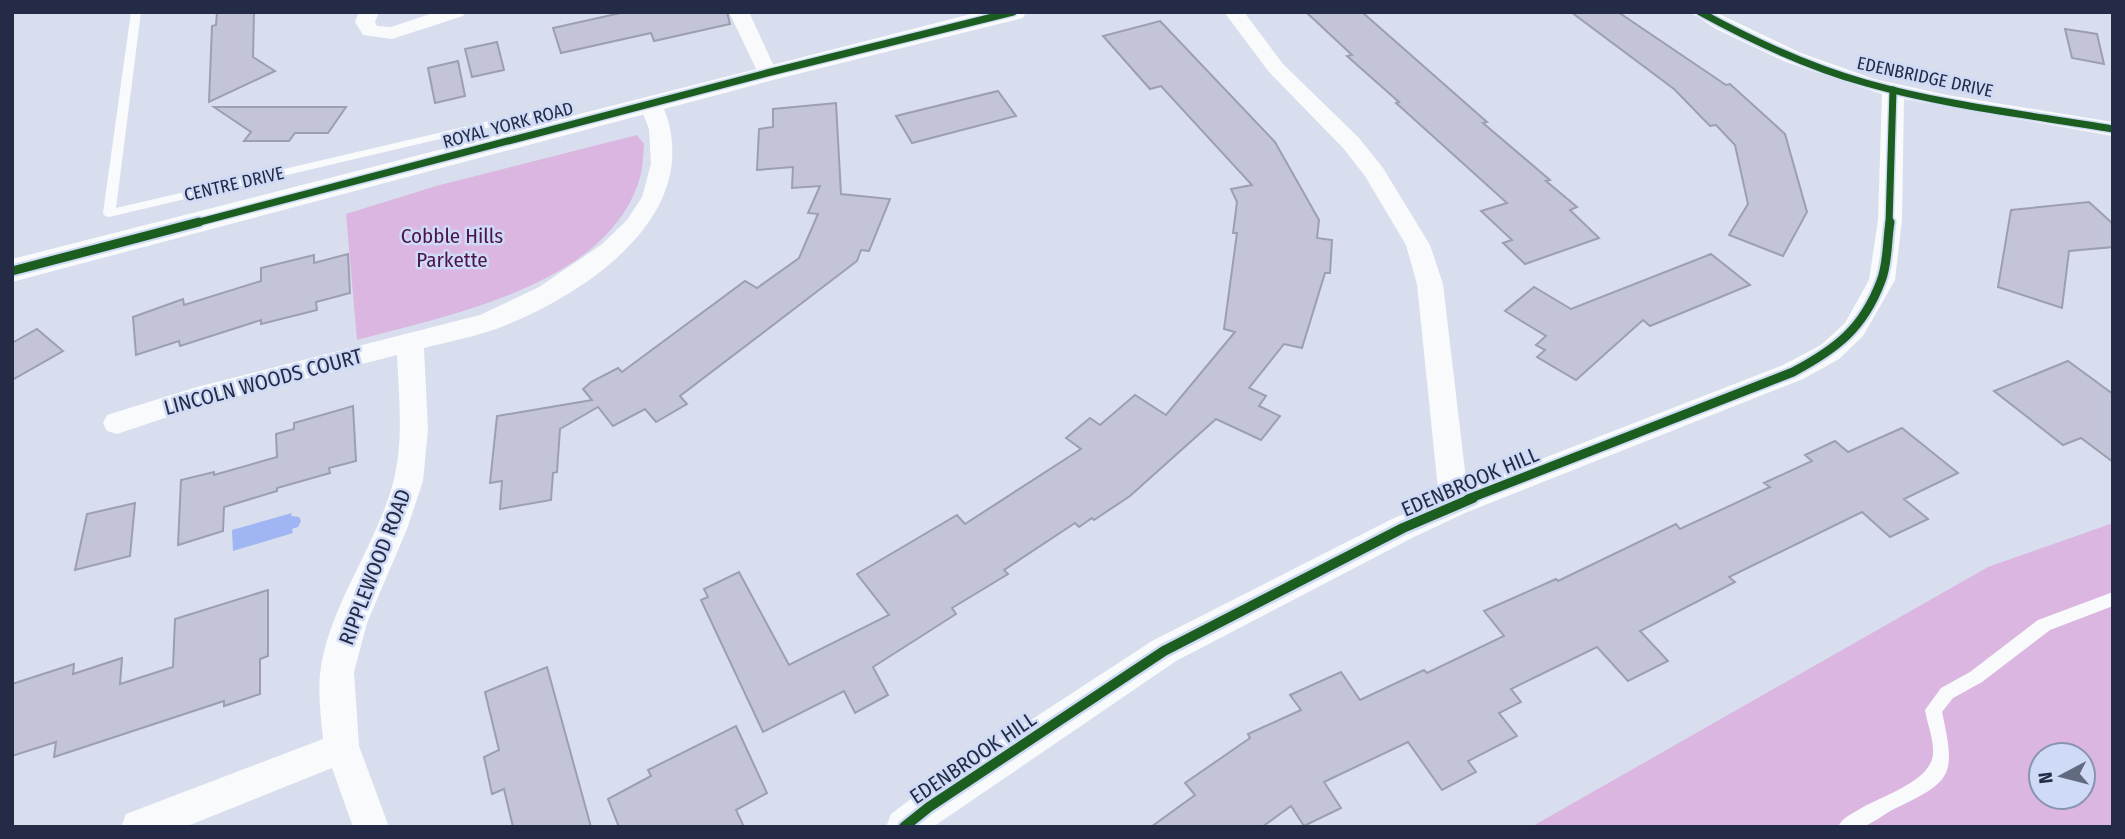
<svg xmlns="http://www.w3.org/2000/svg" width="2125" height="839" font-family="'Fira Sans Condensed',sans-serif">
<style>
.green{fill:#dbb6e1;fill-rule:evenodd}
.water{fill:#a0b5f3}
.building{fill:#c3c4d8;stroke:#9d9eb0;stroke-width:2}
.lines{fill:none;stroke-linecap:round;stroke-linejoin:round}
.service{fill:#f9fafc;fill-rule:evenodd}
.minor{fill:#f9fafc;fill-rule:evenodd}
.secondary{fill:#f9fafc;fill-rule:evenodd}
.cycleway-far2-casing{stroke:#cfdaf6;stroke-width:10}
.cycleway-far1-casing{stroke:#cfdaf6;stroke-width:13}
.cycleway-casing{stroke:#cfdaf6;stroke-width:15}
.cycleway-far2{stroke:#1b5e20;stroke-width:7}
.cycleway-far1{stroke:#1b5e20;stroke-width:9}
.cycleway{stroke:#1b5e20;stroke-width:10}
.labels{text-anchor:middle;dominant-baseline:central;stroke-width:5;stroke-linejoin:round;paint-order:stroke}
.far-street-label{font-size:18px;fill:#232b46;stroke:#cfdaf6}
.park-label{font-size:21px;fill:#4d144b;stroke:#cfdaf6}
.street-label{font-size:21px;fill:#232b46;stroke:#cfdaf6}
</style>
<rect width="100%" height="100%" fill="#d8deed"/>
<!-- green -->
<g class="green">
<path d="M637,135L644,144C643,156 643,169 639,181C605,286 449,315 357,340L346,214L436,186Z"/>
<path d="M2113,523V827H1531L1988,567ZM2041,755H2083V797H2041Z"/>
</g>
<!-- water -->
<polygon class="water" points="292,513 291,516 299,517 301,521 298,527 292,529 293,533 233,551 232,530"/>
<!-- building -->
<g class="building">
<polygon points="217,12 254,12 253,57 275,71 209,102 212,26 216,25"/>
<polygon points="625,12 727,12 730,24 654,41 651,33 561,53 553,28"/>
<polygon points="1306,12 1362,12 1487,122 1483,123 1550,180 1546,181 1577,207 1570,210 1599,238 1525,264 1503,243 1512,240 1481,211 1507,203 1396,103 1399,102 1347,56 1352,55"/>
<polygon points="1571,12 1618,12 1726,85 1730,84 1785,134 1807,212 1783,256 1729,235 1748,204 1735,145 1716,125 1710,126 1674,89"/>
<polygon points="1160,21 1275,142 1319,220 1317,238 1332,240 1330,273 1325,273 1302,348 1284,344 1249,388 1266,396 1259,406 1280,416 1261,440 1216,419 1130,496 1094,520 1092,518 1079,527 1075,523 1004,570 1008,574 952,608 956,614 873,667 888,695 855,713 844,691 763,732 701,600 708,597 704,589 739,572 789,665 889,615 857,574 957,515 965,524 1081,449 1066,438 1090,418 1100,425 1135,395 1166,415 1235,332 1224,329 1237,233 1233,233 1237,202 1231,189 1252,185 1161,86 1150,89 1103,36"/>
<polygon points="2065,29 2097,34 2104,64 2072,58"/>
<polygon points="497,42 504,70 472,77 465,49"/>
<polygon points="458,61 465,96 435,103 428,68"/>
<polygon points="998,91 1016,116 912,143 896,116"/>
<polygon points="836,103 841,194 890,199 869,251 861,250 857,261 680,396 687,404 656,422 645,409 613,426 598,407 560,429 557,472 553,473 551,500 500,509 502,481 490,483 497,416 592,400 583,389 591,382 618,368 622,372 745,281 757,288 799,258 818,214 808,213 820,186 792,188 793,167 757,170 759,129 773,127 773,109"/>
<polygon points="214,107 346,107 328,133 295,133 289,141 244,141 251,132"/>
<polygon points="2089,202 2113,224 2113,247 2069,251 2062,308 1998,287 2011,210"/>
<polygon points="348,254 350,293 316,302 317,310 261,324 261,320 180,346 179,341 136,355 133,317 183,299 184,305 261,281 261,268 314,255 314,263"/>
<polygon points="1711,254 1750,285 1650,326 1643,320 1576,380 1537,357 1545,350 1536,345 1546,336 1505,311 1534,287 1571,309"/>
<polygon points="37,329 63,351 12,380 12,343"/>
<polygon points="2068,361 2113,394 2113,462 2081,438 2063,445 1994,391"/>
<polygon points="353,406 356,461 329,468 330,473 277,488 277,491 224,507 223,531 178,545 181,480 214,472 214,475 277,457 276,434 294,429 294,423"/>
<polygon points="1902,428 1958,473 1904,499 1928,519 1890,537 1862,512 1729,577 1735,582 1640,631 1668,661 1628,681 1597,647 1511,689 1521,702 1499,713 1517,736 1468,761 1476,772 1442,790 1408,742 1324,782 1341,808 1304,826 1291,806 1262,827 1151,827 1195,795 1185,783 1250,738 1248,734 1301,710 1290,695 1341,672 1360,700 1424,670 1427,673 1504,636 1484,611 1556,579 1558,581 1676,524 1680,529 1770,487 1764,483 1812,461 1805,455 1835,441 1848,452"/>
<polygon points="135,503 130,556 75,570 87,514"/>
<polygon points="268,590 268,656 260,659 260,694 224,706 224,701 54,757 56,742 12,756 12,684 74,664 73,674 122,658 120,684 173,667 175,619"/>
<polygon points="547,667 591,827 513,827 504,789 492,794 484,757 499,750 485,692"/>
<polygon points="736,726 767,793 736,810 744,827 619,827 608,799 651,776 648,770"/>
</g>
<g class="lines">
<!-- service -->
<g class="service">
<polygon points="131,12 141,12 116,208 537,110 542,113 550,131 548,133 540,133 533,117 109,217 105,216 103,213"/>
<path d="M2113,592V606L2050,630L1982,682L1953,698L1942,712C1956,776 1953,781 1894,809C1884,814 1875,822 1865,826C1858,829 1846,827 1838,827C1842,818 1850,815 1858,810C1880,796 1932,782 1933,753C1934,740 1927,723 1925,710L1941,688L1970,672L2038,620Z"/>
</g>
<!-- minor -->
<g class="minor">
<polygon points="359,12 379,12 375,22 377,26 391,27 436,12 466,12 463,16 392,39 363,35 355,22"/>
<polygon points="729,12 749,12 777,73 774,77 760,77"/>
<polygon points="1224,12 1244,12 1283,64 1359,138 1383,168 1430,245 1443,284 1467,488 1783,365 1821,345 1845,323 1869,280 1878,220 1882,94 1786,62 1716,29 1690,12 1715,12 1801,53 1874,79 1947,95 2113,122 2113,136 1904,99 1902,220 1895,280 1863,336 1839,359 1803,379 1465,513 1414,537 1176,661 933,827 886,827 891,814 916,795 1152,641 1392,519 1439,499 1417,284 1406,245 1365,176 1343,148 1269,72"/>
<path d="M650,97L658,98C667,112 671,128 672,144C679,234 571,301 496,329C473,337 447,342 424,348L428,430L423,481L407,529L367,623L354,672L359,746L389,827H353L332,768L185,827H121L126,814L323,739C321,718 318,695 320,674C328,607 375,549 393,483C404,442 399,397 397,355L200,406L117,434L107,431L103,423L107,415L197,387L480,315L539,287L601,245L627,220L642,197L651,164L649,129L639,103L642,98Z"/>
</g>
<!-- secondary -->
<polygon class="secondary" points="979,12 1026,12 1023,18 777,79 12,282 12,259"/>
<defs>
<g id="cycleway-far2">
<path d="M1700,12C1753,41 1808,67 1866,83C1947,106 2031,115 2113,129"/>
<polyline points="192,224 767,73 1013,12"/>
<polyline points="1889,224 1893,90"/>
</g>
<g id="cycleway-far1">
<polyline points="12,271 199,222"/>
<path d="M1468,499L1793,372C1836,349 1863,329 1881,281C1888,264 1887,240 1890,222"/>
</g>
<polyline id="cycleway" points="904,827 929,807 1164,651 1403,528 1473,498"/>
</defs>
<!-- cycleway-far2 casing -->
<use href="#cycleway-far2" class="cycleway-far2-casing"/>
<!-- cycleway-far1 casing -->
<use href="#cycleway-far1" class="cycleway-far1-casing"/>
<!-- cycleway casing -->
<use href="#cycleway" class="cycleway-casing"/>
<!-- cycleway-far2 -->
<use href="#cycleway-far2" class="cycleway-far2"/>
<!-- cycleway-far1 -->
<use href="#cycleway-far1" class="cycleway-far1"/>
<!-- cycleway -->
<use href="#cycleway" class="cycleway"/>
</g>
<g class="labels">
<!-- far-street labels -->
<g class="far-street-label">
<text transform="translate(1925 77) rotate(12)">EDENBRIDGE DRIVE</text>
<text transform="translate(508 125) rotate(-15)">ROYAL YORK ROAD</text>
<text transform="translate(234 184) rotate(-13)">CENTRE DRIVE</text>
</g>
<!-- park labels -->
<g class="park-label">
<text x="452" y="236">Cobble Hills<tspan x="452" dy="24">Parkette</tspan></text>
</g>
<!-- street labels -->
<g class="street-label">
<text transform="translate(263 382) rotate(-15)">LINCOLN WOODS COURT</text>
<text transform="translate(1470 482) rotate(-23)">EDENBROOK HILL</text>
<text transform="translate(375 567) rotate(-69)">RIPPLEWOOD ROAD</text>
<text transform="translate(973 758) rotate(-34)">EDENBROOK HILL</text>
</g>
</g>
<!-- border -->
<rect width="2125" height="839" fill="none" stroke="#232b46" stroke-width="28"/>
<!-- north arrow -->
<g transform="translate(2062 776) rotate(263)"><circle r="33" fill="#cfdaf6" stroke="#8a94b0" stroke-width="2"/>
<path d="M0-5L12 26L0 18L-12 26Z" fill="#626a80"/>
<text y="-10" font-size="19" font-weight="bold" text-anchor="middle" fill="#232b46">N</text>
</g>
</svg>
